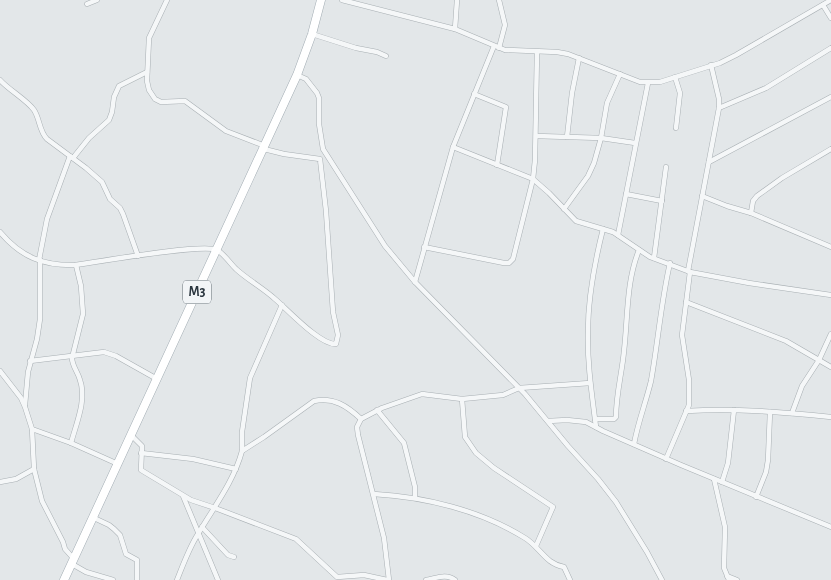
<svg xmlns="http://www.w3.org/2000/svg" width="831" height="580" font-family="'Alegreya Sans',sans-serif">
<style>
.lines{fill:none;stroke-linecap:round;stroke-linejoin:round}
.minor-casing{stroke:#a8afb3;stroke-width:5.5}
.primary-casing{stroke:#a3adb4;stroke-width:9}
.minor{stroke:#f5f7f8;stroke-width:4.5}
.primary{stroke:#fff;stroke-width:8}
.labels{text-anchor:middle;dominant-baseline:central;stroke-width:4.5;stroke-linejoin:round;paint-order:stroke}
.shield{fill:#f2f5f7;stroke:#677077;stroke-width:1}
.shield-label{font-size:14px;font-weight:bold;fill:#2c3740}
</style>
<rect width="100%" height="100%" fill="#e3e7e9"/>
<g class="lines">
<defs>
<g id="minor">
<polyline points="167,0 149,38 147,81 149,90 155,99 161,102 185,101 226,131 265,146"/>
<polyline points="342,0 455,29 505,50 557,52 568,54 640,82 660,82 720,63 736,55 831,0"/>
<polyline points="499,0 505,25 499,48"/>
<polyline points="87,4 97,0"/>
<polyline points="823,5 831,18"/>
<polyline points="455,29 457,0"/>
<polyline points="312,34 356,48 377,52 386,56"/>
<polyline points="297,75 306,79 317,93 319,98 319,124 323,149 385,246 415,282 525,394 568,446 598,479 616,502 647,552 662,580"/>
<polyline points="675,77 680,93 676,128"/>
<path d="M0,80C9,90 27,100 34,110C40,119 39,131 47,139L86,168L102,182L110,199L120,208L123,214L138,256"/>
<polyline points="474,94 506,107 497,165"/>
<polyline points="719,108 766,88 831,48"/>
<polyline points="536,136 601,138 635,143"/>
<polyline points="567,137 572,93 579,58"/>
<polyline points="453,147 533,179 549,193 576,221 613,232 650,257 690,272 749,283 831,295"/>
<polyline points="73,158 89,138 109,120 112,112 114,97 119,86 147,72"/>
<polyline points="709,162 831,97"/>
<polyline points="626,194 662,201"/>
<polyline points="702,196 727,206 751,213 831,247"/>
<polyline points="564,209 588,176 594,163 601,138 607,103 620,74"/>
<polyline points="751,213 753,201 757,196 782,178 831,149"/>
<path d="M0,232C21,257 43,266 76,265C97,262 204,243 217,250C224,254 230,263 236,269C248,280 263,288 275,299C288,310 320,345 336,344L338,335L333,312L326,211L320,159L284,154L264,149"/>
<polyline points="618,235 648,83"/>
<polyline points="424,247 504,263 509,263 513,259 533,179 535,160 537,52"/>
<polyline points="654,258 666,167"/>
<polyline points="39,260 47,219 70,156"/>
<polyline points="688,271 719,108 719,99 711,65"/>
<polyline points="415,282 453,147 494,46"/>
<polyline points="686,302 786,341 831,367"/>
<polyline points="30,361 104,352 116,356 157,379"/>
<polyline points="0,371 21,398 25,407 32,429 71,443 118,464"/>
<polyline points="462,399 465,437 476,453 494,468 553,507 536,546"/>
<polyline points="25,405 28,372 37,339 40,319 40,260"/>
<polyline points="377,410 404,443 415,487 415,498"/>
<path d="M686,411C735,408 783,412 831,417"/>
<polyline points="792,413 802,386 819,360 831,334"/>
<path d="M595,419H614L616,417C616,394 622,373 624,351C628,317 626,282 639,250"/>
<polyline points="548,421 567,420 586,422 603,431 681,465 831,527"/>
<path d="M596,427C592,395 587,363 588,331C588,297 595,261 603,229"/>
<polyline points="32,429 34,469 42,501 63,542 65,549 74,559"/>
<polyline points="131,435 142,446 141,470 191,500 215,508 296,539 337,577 364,575 387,580"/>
<path d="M71,443C76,424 87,400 80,380C78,372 72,366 72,358L83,314L81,286L76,265"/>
<path d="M634,444C638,422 646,402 651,381C658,342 661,302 670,263"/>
<polyline points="242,451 242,432 250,378 282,305"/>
<polyline points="141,453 193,459 236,469"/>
<polyline points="666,459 689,405 689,380 682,335 690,272"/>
<polyline points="714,479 725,527 724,568 729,580"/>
<polyline points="0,482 16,479 34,469"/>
<polyline points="722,482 728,463 734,410"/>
<path d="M374,494C425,497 480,510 525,538C535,544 541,554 550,561C554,564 559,566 564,567L570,580"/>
<polyline points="183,496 218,580"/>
<polyline points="756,497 766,472 768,460 770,412"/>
<polyline points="92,517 109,525 114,529 120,535 126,554 137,560 137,580"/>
<polyline points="202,527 228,555 234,557"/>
<polyline points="72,564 86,572 113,580"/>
<polyline points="727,576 737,580"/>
<path d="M177,580C183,565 189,548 198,534C214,507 234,481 242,451L264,437L314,401C334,397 347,406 361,419"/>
<polyline points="389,580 384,538 358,435 357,427 361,419 382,408 422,394 462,399 503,395 519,388 590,383"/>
<path d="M426,580C437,578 446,573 455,580"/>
</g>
<polyline id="primary" points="64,580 297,75 312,34 321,0"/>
</defs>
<!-- minor casing -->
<use href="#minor" class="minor-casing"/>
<!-- primary casing -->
<use href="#primary" class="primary-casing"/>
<!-- minor -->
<use href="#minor" class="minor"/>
<!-- primary -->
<use href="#primary" class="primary"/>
</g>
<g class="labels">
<!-- shield labels -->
<rect class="shield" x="183" y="280.5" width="28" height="23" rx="4"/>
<g class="shield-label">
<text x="197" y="292">M3</text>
</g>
</g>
</svg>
